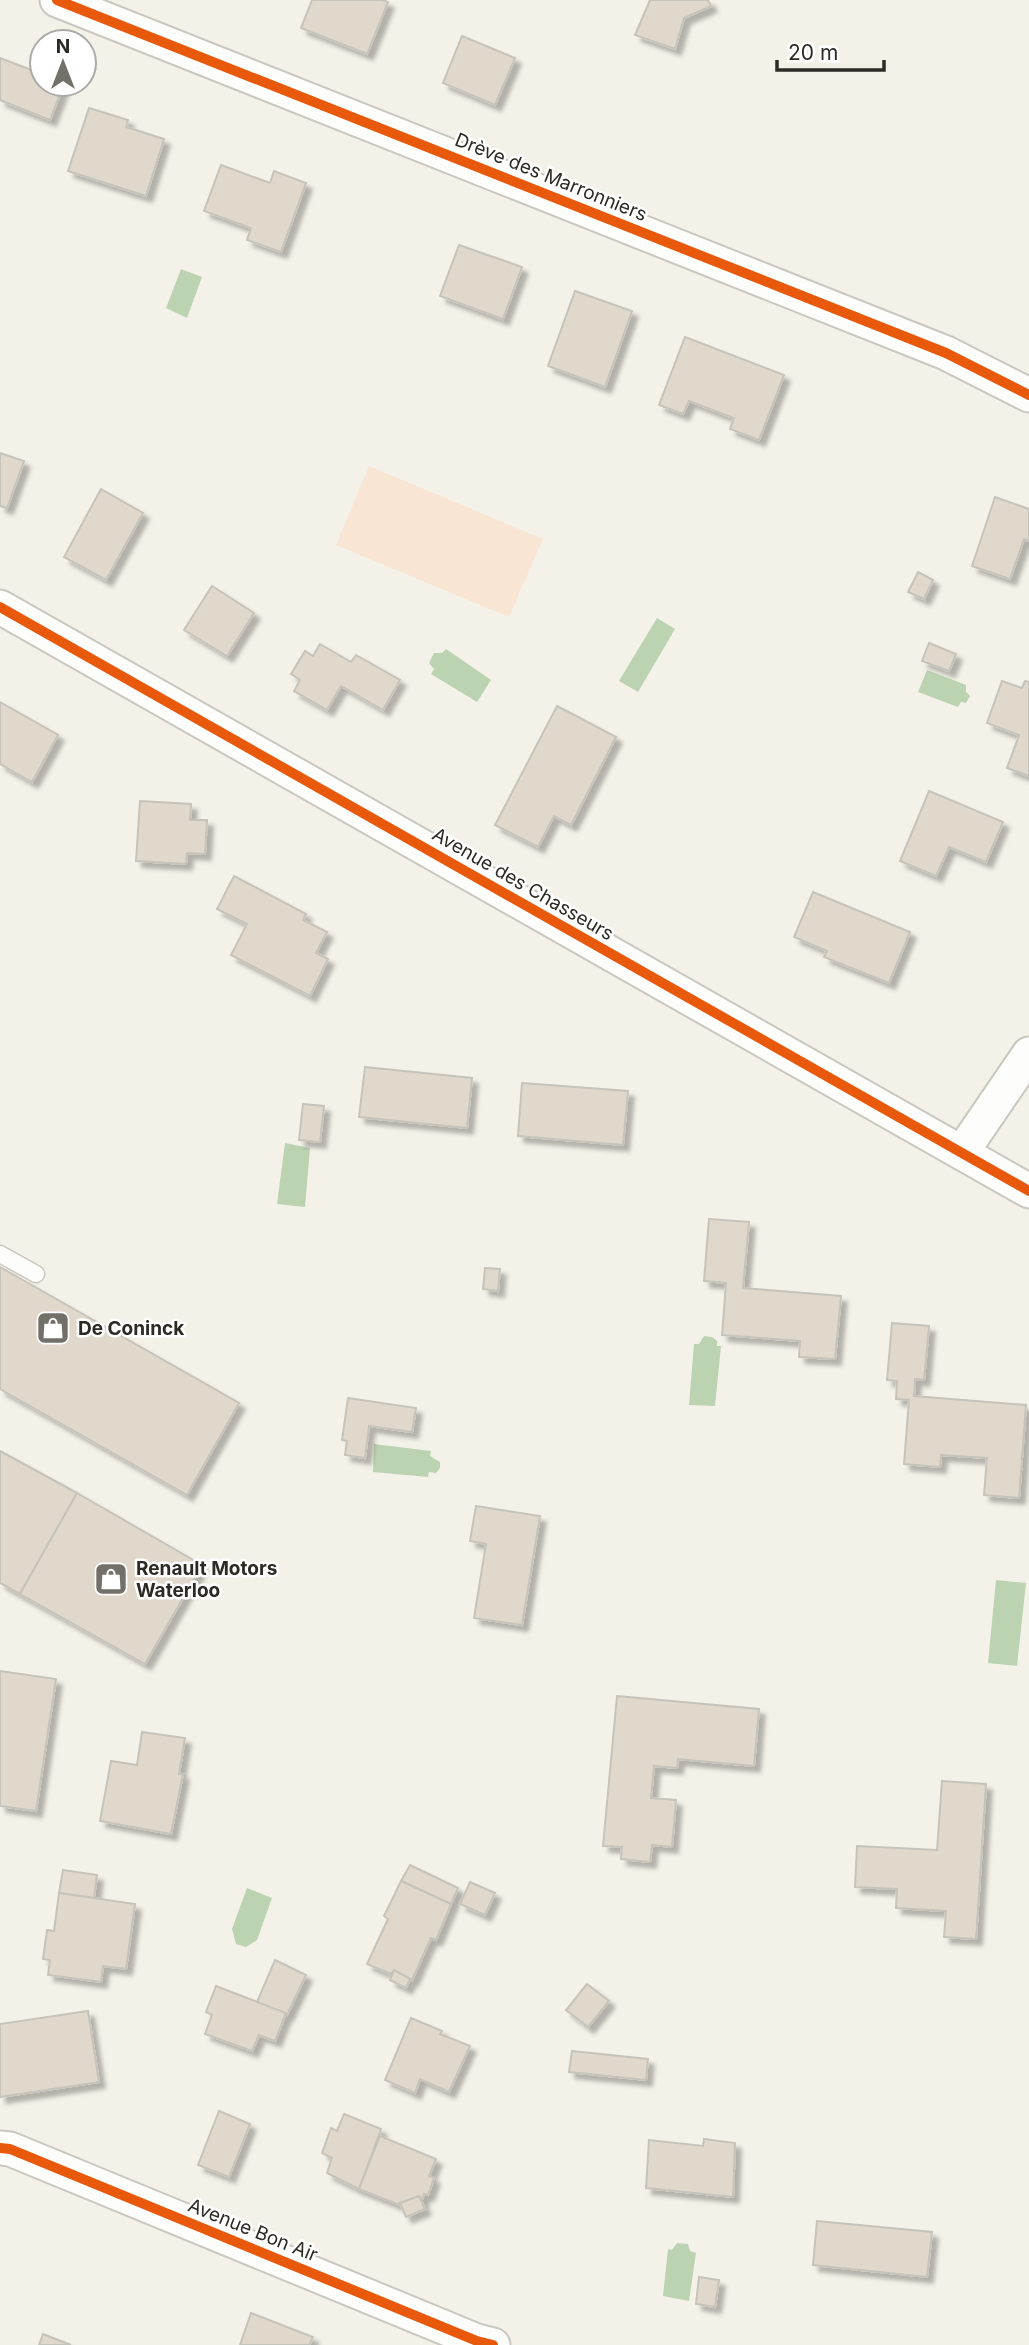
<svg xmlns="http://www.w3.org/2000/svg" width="1029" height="2345" font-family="Inter,sans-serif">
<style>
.green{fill:#f8e5d4}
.water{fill:#bbd3b1}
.building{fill:#e0d9cb;stroke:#c6c3bb;stroke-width:2;filter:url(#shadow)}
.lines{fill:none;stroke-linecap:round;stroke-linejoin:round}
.service-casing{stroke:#c9c7bf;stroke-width:19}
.minor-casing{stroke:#c9c7bf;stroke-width:37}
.service{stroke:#fdfdfc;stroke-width:16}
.minor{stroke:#fdfdfc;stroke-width:33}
.cycleway-casing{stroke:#fff;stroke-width:15}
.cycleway{stroke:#e8590c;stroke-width:10}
.labels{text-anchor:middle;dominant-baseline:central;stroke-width:5;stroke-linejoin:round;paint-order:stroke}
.street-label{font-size:19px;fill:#2c2a23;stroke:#fff}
.poi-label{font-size:19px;font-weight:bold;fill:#2c2a23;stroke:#fff;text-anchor:start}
</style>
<defs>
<filter id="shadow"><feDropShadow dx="6" dy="6" stdDeviation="2" flood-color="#0004"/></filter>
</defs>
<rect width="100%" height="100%" fill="#f4f2e8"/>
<!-- green -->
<polygon class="green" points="369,466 543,539 509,617 336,545"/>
<!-- water -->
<g class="water">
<polygon points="181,269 202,277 187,318 166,308"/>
<polygon points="657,618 675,629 638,692 619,681"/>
<polygon points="446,649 491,680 477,702 431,674 434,669 429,663 434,653 442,653"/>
<polygon points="927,670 966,685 966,692 970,696 966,703 961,702 958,707 918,692"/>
<polygon points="285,1143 310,1148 305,1207 277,1204"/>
<polygon points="704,1336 712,1337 717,1341 717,1346 721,1346 715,1406 689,1405 694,1344 699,1344"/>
<polygon points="374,1444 431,1451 430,1456 440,1462 440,1468 436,1473 429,1472 428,1477 373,1472"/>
<polygon points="996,1580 1026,1583 1017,1666 988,1663"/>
<polygon points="247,1888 272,1898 257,1940 246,1947 236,1944 232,1929"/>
<polygon points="677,2243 688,2244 690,2251 696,2253 689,2301 663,2296 668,2249 672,2250"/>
</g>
<!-- building -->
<g class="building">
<polygon points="312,0 382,0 388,2 367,54 301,28"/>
<polygon points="650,0 708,0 711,6 684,18 675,49 635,35"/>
<polygon points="462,36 515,58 495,105 443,83"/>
<polygon points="0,58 42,74 42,84 64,84 50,120 0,100"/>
<polygon points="89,108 128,120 126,127 164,139 146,196 68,171"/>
<polygon points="221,165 270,183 274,171 306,183 281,252 247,240 251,228 204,211"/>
<polygon points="459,245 522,267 503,319 440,296"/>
<polygon points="575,291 632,311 605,387 548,366"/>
<polygon points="685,337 784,375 759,440 730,429 734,418 689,401 683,414 659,405"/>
<polygon points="0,453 24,461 7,508 0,506"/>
<polygon points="101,489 143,513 106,580 64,557"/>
<polygon points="995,497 1029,509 1029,541 1024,539 1010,579 972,566"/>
<polygon points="918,572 933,580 924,599 908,592"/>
<polygon points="212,586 254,613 227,656 184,630"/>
<polygon points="929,643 956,654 949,671 922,661"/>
<polygon points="320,644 351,662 356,655 400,680 383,710 341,686 327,710 294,691 300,680 291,674 305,651 313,656"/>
<polygon points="1002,681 1022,688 1025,681 1029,682 1029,776 1007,768 1019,735 987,723"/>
<polygon points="0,702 58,735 32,782 0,764"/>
<polygon points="557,706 616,737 571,825 554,816 538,847 495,825"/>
<polygon points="929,791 1003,822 986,862 949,847 936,876 900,861"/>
<polygon points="140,801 191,804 190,820 207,820 205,854 187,853 186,864 136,861"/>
<polygon points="234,876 306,914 303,920 327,932 316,953 328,959 310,996 231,955 247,924 217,909"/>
<polygon points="813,892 910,932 889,983 824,957 827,951 794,937"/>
<polygon points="365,1067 472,1078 467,1128 359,1117"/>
<polygon points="522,1083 628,1091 623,1145 518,1136"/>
<polygon points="303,1104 324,1106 320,1142 299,1140"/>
<polygon points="709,1219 749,1222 743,1288 841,1296 835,1359 799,1357 800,1341 722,1335 726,1283 704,1281"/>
<polygon points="0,1267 239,1403 187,1495 0,1389"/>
<polygon points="485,1268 500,1269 498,1291 483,1289"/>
<polygon points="892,1323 929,1326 924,1380 915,1379 914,1396 1026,1405 1019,1498 984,1495 987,1458 941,1455 940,1467 904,1464 909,1400 896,1399 897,1381 887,1380"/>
<polygon points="348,1398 416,1408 412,1432 369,1426 365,1458 345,1455 347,1441 342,1440"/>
<polygon points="0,1451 77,1493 20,1594 0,1583"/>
<polygon points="77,1493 202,1565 145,1664 20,1594"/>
<polygon points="476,1506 540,1516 522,1625 474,1618 486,1544 470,1541"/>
<polygon points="0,1671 56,1679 36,1811 0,1806"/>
<polygon points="617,1696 759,1709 754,1766 678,1759 677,1768 654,1766 651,1798 676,1800 672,1847 652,1845 650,1862 621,1859 622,1847 603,1846"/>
<polygon points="142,1732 185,1738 179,1774 183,1774 171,1834 100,1821 111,1761 137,1765"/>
<polygon points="942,1781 986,1784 976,1939 944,1937 946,1911 896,1908 897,1889 855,1887 857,1846 937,1850"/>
<polygon points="410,1865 458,1888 451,1904 401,1881"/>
<polygon points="63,1870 97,1875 94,1898 59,1893"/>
<polygon points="401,1881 451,1904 436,1940 431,1938 412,1980 394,1970 391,1974 367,1964 388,1919 384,1916"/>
<polygon points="470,1882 495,1893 485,1915 460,1904"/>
<polygon points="59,1893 135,1904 126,1969 103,1966 101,1982 48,1975 50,1960 43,1959 47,1930 54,1931"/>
<polygon points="275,1960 306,1975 287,2015 257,2002"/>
<polygon points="394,1970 410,1979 406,1988 390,1980"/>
<polygon points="587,1984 609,2001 588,2027 566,2010"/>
<polygon points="216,1986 286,2013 275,2041 259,2035 252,2051 205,2034 212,2015 206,2012"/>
<polygon points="88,2011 99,2082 0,2097 0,2024"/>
<polygon points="411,2018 442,2031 440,2034 470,2046 449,2092 420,2079 415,2093 385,2080"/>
<polygon points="572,2051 648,2059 646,2080 569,2072"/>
<polygon points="219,2111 250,2124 229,2177 198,2165"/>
<polygon points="344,2114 381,2129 359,2189 327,2173 332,2158 322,2153 331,2128 337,2131"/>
<polygon points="380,2136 436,2159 429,2176 434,2178 428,2195 424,2194 422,2200 419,2196 400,2203 402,2206 359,2189"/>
<polygon points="704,2139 735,2143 733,2197 646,2188 649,2140 703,2146"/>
<polygon points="419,2196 425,2209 406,2217 400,2203"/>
<polygon points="817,2221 932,2232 927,2277 813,2265"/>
<polygon points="699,2277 719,2280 715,2307 696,2304"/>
<polygon points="251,2313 313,2337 309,2345 240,2345"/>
<polygon points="43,2334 71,2345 39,2345"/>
</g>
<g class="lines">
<defs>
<polyline id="service" points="0,1254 36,1274"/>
<g id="minor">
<polyline points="57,0 946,353 1029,395"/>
<polyline points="0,607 1029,1191"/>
<polyline points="962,1152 1029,1054"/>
<polyline points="0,2148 10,2149 477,2341 493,2345"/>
</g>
</defs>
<!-- service casing -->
<use href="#service" class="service-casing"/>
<!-- minor casing -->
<use href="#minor" class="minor-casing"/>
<!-- service -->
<use href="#service" class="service"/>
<!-- minor -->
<use href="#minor" class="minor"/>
<defs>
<g id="cycleway">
<polyline points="57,0 946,353 1029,395"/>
<polyline points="0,607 1029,1191"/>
<polyline points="0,2148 10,2149 477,2341 493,2345"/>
</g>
</defs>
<!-- cycleway casing -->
<use href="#cycleway" class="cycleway-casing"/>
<!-- cycleway -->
<use href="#cycleway" class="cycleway"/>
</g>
<!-- icons -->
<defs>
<symbol id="shop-square" viewBox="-11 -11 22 22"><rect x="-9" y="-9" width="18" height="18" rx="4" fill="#727068" stroke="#fff"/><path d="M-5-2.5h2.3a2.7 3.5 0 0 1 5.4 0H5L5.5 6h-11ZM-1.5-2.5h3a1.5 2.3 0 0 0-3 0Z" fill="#fff"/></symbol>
</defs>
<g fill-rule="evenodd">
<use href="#shop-square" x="34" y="1309" width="38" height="38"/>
<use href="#shop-square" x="92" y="1560" width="38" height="38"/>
</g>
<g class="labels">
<!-- street labels -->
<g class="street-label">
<text transform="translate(551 177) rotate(22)">Drève des Marronniers</text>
<text transform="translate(523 884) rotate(30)">Avenue des Chasseurs</text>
<text transform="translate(253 2230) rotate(22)">Avenue Bon Air</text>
</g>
<!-- poi labels -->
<g class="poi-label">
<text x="78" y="1328">De Coninck</text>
<text x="136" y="1568">Renault Motors<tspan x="136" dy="22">Waterloo</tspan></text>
</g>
</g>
<!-- north arrow -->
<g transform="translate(63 63)"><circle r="33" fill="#ffffff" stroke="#abaaa7" stroke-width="2"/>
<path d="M0-5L12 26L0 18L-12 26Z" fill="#727068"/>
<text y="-10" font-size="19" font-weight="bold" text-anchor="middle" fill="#2c2a23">N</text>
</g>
<!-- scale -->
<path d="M777 60v10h107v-10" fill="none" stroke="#2c2a23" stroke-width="3.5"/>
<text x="788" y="60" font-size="21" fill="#2c2a23" stroke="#ffffff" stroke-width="5" paint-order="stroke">20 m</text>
</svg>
